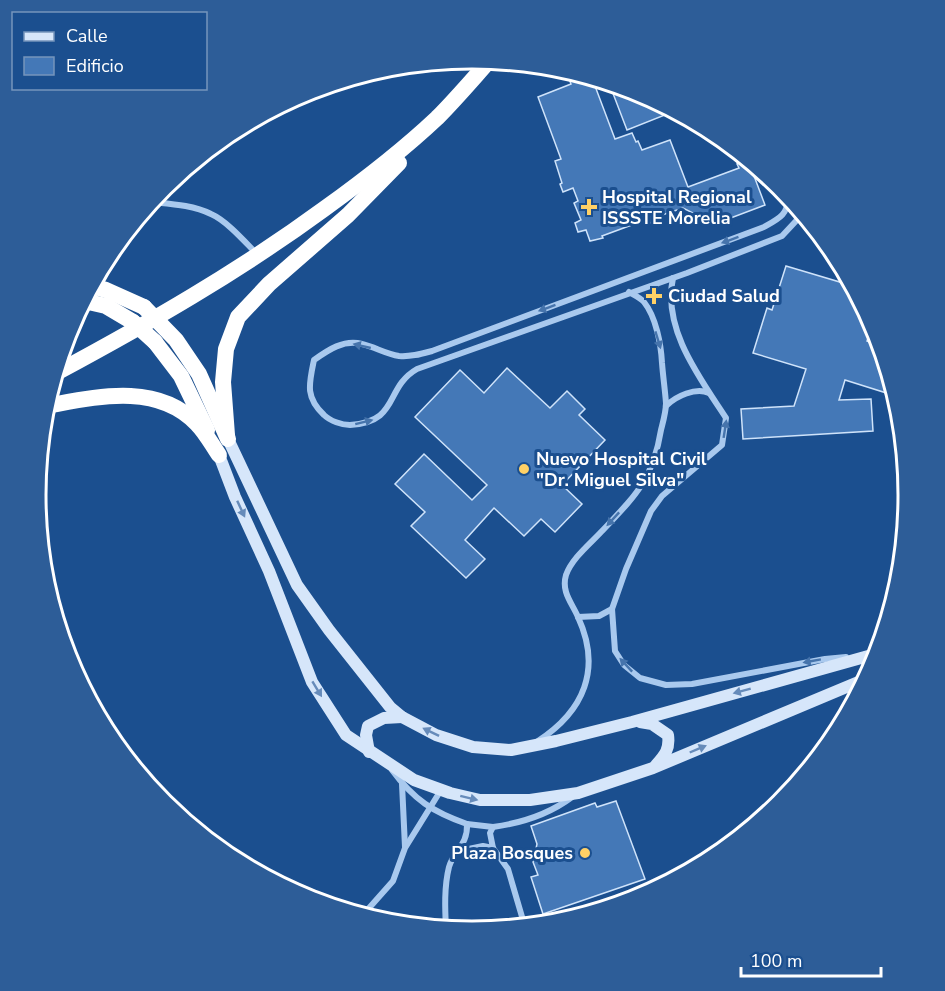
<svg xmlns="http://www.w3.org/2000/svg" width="945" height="991" font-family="'Nunito Sans',sans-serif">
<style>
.building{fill:#4478b7;stroke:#cfe3fa;stroke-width:1.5}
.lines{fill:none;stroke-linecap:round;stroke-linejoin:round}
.street{stroke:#a9c9ee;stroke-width:6}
.secondary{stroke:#d6e6fa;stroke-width:12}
.highway{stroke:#fff;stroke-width:16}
.highway-bridge{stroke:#fff;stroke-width:16}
.oneway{fill:#4674ac}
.oneway2{fill:#668bba}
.poi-dot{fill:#ffd166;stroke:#1b4f8f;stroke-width:2}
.labels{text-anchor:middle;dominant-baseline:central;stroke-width:6;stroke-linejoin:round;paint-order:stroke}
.poi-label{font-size:18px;font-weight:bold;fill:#fff;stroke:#1b4f8f;text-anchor:start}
.rim{fill:none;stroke:#fff;stroke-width:3}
</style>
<rect width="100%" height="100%" fill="#1b4f8f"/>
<!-- building -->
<g class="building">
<polygon points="566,70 592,78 615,139 632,133 636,142 638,141 642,150 670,140 688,187 739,168 737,164 748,160 765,205 715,224 683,208 659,216 660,219 650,223 648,219 602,236 603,238 590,241 586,230 578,232 575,223 581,220 574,203 578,201 573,188 563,192 560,184 562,183 555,161 561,159 538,97 571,84"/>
<polygon points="609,83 640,92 675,111 627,130"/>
<polygon points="786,266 853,286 873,323 867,341 881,346 896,396 845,380 839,400 871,399 873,431 743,439 741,409 794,406 806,369 753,353 767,308 772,310"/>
<polygon points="507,368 550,408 567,391 585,409 579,415 605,440 562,485 582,504 555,532 541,519 524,536 494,508 465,540 485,559 466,578 411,526 425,512 395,484 424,454 472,500 487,485 415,417 460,370 484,393"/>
<polygon points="616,801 645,879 543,914 531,877 538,875 533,862 537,844 531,826 595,803 597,807"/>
</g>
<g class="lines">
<!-- street -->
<g class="street">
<path d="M789,197C787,215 780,218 764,227L432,351C421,354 411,357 399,356C386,354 375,347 362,344C344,339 328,350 314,360C309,384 305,397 324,415C330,421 342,425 350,425C400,422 384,388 417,369L687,273L782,236L796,221L801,210"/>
<path d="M151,202C171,204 193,205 211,214C227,221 245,242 257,254"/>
<path d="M673,278C662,329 700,378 726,418L722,445L662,496L651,511L626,569L612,609L615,651L624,665L640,678L666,685L692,684L825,659L846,657"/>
<path d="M666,406C676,396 696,387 709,393"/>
<polyline points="578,617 599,616 612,609"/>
<path d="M538,741C584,711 602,669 578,617C572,603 561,592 566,575C572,558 591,543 603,530C636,495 653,479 661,430C663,422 666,412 666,403C665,390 663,376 662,363C661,344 656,317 644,302C641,298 634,295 629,292"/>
<path d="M392,770C414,800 433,812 467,824C468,845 454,850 449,867C444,887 445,909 446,929"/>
<polyline points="402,784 405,847"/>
<polyline points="467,824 493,827"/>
<polyline points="459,851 483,846 493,848"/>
<polyline points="362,916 393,881 405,848 441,790"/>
<path d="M525,927L508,869L493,848L490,833L493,827C522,823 548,815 572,797"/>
</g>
<!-- secondary -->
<g class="secondary">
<polyline points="228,439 297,585 329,630 390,707 402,717 436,735 473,747 511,750 556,741 632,722 879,653"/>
<polyline points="219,455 235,497 269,571 312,682 346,735 414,780 450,793 480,800 530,800 578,793 653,768 868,678"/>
<path d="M640,722L652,724L668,735C670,749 665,755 656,765"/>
<polyline points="369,752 366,735 368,726 384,718 402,717"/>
</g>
<!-- highway -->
<g class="highway">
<polyline points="92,286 106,290 144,307"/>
<polyline points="84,301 106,306 133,322"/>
<polyline points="155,342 181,376 207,430"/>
<path d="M56,373C149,323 238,272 324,209C363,181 402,151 437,118C455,100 472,80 489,61"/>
<path d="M46,406C96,397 157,382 197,424C206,433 212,445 219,455"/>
<polyline points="227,435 223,382 226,349 238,317 269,284 348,215 399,163"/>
</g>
<!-- highway-bridge -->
<g class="highway-bridge">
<polyline points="144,307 176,340 199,374 228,439"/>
<polyline points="133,322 155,342"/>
</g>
</g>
<!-- one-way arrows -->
<defs><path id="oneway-solid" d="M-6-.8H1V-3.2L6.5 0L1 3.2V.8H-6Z" transform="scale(1.5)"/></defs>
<g class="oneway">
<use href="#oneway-solid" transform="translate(730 240) rotate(160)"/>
<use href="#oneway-solid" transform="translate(547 308) rotate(160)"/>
<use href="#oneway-solid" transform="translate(658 340) rotate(73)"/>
<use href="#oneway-solid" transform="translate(362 346) rotate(-167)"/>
<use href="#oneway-solid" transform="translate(364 422) rotate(-14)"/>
<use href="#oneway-solid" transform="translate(725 429) rotate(-81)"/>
<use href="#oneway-solid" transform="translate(613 519) rotate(133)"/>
<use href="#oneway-solid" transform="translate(812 661) rotate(170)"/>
<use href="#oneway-solid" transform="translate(626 665) rotate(-133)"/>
</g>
<g class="oneway2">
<use href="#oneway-solid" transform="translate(241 509) rotate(65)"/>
<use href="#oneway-solid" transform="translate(317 689) rotate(59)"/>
<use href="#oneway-solid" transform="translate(742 691) rotate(165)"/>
<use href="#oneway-solid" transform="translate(431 732) rotate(-154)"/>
<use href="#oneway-solid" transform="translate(698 749) rotate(-23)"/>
<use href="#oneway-solid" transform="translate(469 798) rotate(14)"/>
</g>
<!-- markers -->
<g class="poi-dot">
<path d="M586 198h6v6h6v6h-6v6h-6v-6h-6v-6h6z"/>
<path d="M651 287h6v6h6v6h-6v6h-6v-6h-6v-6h6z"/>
<circle cx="524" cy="469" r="6"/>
<circle cx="585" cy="853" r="6"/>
</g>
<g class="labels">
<!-- poi labels -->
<g class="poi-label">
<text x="602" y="197">Hospital Regional<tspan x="602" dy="21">ISSSTE Morelia</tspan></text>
<text x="668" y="296">Ciudad Salud</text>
<text x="536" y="459">Nuevo Hospital Civil<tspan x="536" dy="21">"Dr. Miguel Silva"</tspan></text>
<text x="573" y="853" text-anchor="end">Plaza Bosques</text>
</g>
</g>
<!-- crop -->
<path d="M0 0H945V991H0ZM46 495a426 426 0 1 1 852 0a426 426 0 1 1-852 0Z" fill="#2d5d98" fill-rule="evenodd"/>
<path class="rim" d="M46 495a426 426 0 1 1 852 0a426 426 0 1 1-852 0Z"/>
<!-- legend -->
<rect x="12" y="12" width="195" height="78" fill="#1b4f8f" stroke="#7695bc" stroke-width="1.5"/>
<rect x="24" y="32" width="30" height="9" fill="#d6e6fa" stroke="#7695bc" stroke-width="1.5"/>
<text x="66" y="42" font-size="18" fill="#ffffff">Calle</text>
<rect x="24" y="57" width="30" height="18" fill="#4478b7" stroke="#7695bc" stroke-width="1.5"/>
<text x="66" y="72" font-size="18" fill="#ffffff">Edificio</text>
<!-- scale -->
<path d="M741 967v9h140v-9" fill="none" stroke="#ffffff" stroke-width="3"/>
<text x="750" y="967" font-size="18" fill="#ffffff" stroke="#1b4f8f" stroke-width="4.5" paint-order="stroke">100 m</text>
</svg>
